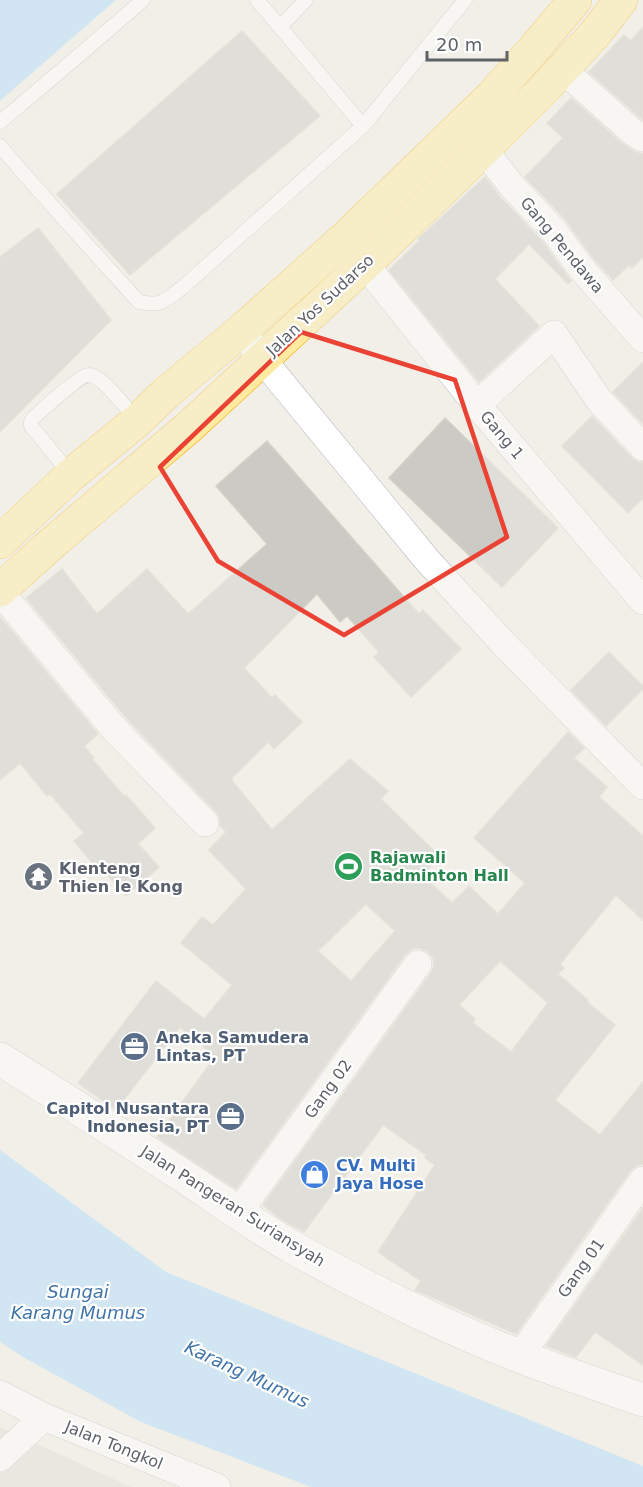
<svg xmlns="http://www.w3.org/2000/svg" width="643" height="1487" font-family="'DejaVu Sans',sans-serif">
<style>
.education{fill:#e1ded6}
.water{fill:#aadaff}
.pier{fill:#f1efe8}
.building{fill:#cccac5;stroke:#d6d1c6;stroke-width:1.5;fill-rule:evenodd}
.lines{fill:none;stroke-linecap:round;stroke-linejoin:round}
.service-casing{stroke:#b5b8bc;stroke-width:15}
.minor-casing{stroke:#b5b8bc;stroke-width:28}
.secondary-casing{stroke:#b6babf;stroke-width:34}
.trunk-casing{stroke:#f9ab00;stroke-width:34}
.service{stroke:#fff;stroke-width:14}
.minor{stroke:#fff;stroke-width:27}
.secondary{stroke:#fff;stroke-width:33}
.trunk{stroke:#feeaa1;stroke-width:33}
.marked{fill:none;stroke:#ea4335;stroke-width:4.5;stroke-linejoin:round}
.labels{text-anchor:middle;dominant-baseline:central;stroke-width:4.5;stroke-linejoin:round;paint-order:stroke}
.street-label{font-size:16px;fill:#5f6368;stroke:#fff}
.leisure-label{font-size:16px;font-weight:bold;fill:#27864d;stroke:#fff;text-anchor:start}
.worship-label{font-size:16px;font-weight:bold;fill:#5b616d;stroke:#fff;text-anchor:start}
.service-label{font-size:16px;font-weight:bold;fill:#4e5e75;stroke:#fff;text-anchor:start}
.shop-label{font-size:16px;font-weight:bold;fill:#366cbe;stroke:#fff;text-anchor:start}
.water-label{font-size:18px;font-style:italic;fill:#4174aa;stroke:#fff}
</style>
<rect width="100%" height="100%" fill="#f1efe8"/>
<!-- education -->
<polygon class="education" points="0,1427 131,1487 0,1487"/>
<!-- water -->
<g class="water">
<polygon points="0,0 116,0 0,101"/>
<polygon points="0,1150 166,1272 643,1466 643,1487 311,1487 141,1422 23,1357 0,1342"/>
</g>
<!-- pier -->
<polygon class="pier" points="116,0 119,0 0,104 0,101"/>
<!-- building -->
<g class="building">
<polygon points="643,27 643,120 589,72 624,35 631,41"/>
<polygon points="242,31 320,116 130,275 57,194"/>
<polygon points="571,98 624,145 635,152 643,154 643,257 632,268 629,265 613,280 593,258 565,219 525,177 563,138 547,123"/>
<polygon points="485,177 500,197 541,240 571,281 568,284 529,244 495,279 539,326 479,382 389,270 419,241 418,239"/>
<polygon points="38,228 111,320 0,432 0,257"/>
<polygon points="643,362 643,424 613,392"/>
<polygon points="592,416 632,458 638,462 643,462 643,498 628,513 562,446"/>
<polygon points="445,418 558,528 502,587 389,478"/>
<path d="M267,441L419,614L423,610L461,649L411,697L374,657L379,652L347,616L340,622L317,594L244,668L272,698L275,695L302,722L274,749L268,742L231,779L272,830L350,759L388,791L381,799L440,857L422,875L452,903L469,886L498,914L525,883L474,838L568,732L584,748L574,758L607,787L599,797L643,836V920L616,895L560,964L564,968L558,974L588,1000L587,1002L615,1025L555,1100L600,1135L643,1082V1164L636,1166L630,1171L516,1334L415,1290L421,1281L378,1252L435,1165L425,1158L426,1155L383,1125L304,1232L281,1219L263,1205L431,973L434,966L433,958L427,951L419,948L412,949L405,955L236,1189L157,1137L215,1057L180,1027L116,1110L78,1083L156,981L204,1019L232,985L181,943L202,917L213,925L246,889L209,850L226,832L220,825V819L217,813L129,721L26,598L62,569L97,614L147,569L188,614L267,544L216,486ZM366,904L395,931L351,981L318,951ZM500,961L548,1003L511,1052L473,1023L475,1019L459,1005Z"/>
<polygon points="1,618 98,734 84,746 94,758 92,759 124,796 126,795 155,828 138,844 159,867 126,896 95,861 92,863 74,841 84,833 50,794 47,796 20,763 0,780 0,619"/>
<polygon points="609,652 643,686 643,689 606,726 571,690"/>
<polygon points="643,1208 643,1365 595,1332 576,1357 546,1346"/>
</g>
<g class="lines">
<defs>
<g id="service">
<polyline points="257,0 280,27 306,0"/>
<polyline points="280,27 363,126 465,0"/>
<path d="M0,122C48,82 96,41 143,0"/>
<path d="M0,146C45,199 92,250 139,302C163,307 164,300 182,288L363,126"/>
<path d="M71,475L31,426V422L33,418C41,411 81,374 89,375C103,376 128,410 137,421"/>
</g>
<g id="minor">
<polyline points="562,69 634,133 643,138"/>
<polyline points="483,149 512,186 553,230 581,268 643,339"/>
<polyline points="352,248 477,405 643,601"/>
<polyline points="242,330 262,359 427,560 502,642 643,786"/>
<polyline points="477,405 554,334 599,400 643,447"/>
<polyline points="0,592 117,732 205,823"/>
<polyline points="238,1213 418,964"/>
<polyline points="520,1356 643,1180"/>
<polyline points="0,1394 44,1417 217,1487"/>
<polyline points="0,1458 44,1417"/>
</g>
<path id="secondary" d="M0,1059C64,1099 128,1140 191,1181C224,1203 256,1226 290,1246C364,1287 440,1325 519,1356C560,1372 602,1386 643,1400"/>
<g id="trunk">
<polyline points="0,542 71,475 137,421 166,393 242,330 344,239 491,97 534,49 575,0"/>
<polyline points="0,590 50,545 189,427 364,265 466,167 545,88 594,35 621,0"/>
</g>
</defs>
<!-- service casing -->
<use href="#service" class="service-casing"/>
<!-- minor casing -->
<use href="#minor" class="minor-casing"/>
<!-- secondary casing -->
<use href="#secondary" class="secondary-casing"/>
<!-- trunk casing -->
<use href="#trunk" class="trunk-casing"/>
<!-- service -->
<use href="#service" class="service"/>
<!-- minor -->
<use href="#minor" class="minor"/>
<!-- secondary -->
<use href="#secondary" class="secondary"/>
<!-- trunk -->
<use href="#trunk" class="trunk"/>
</g>
<!-- marked area -->
<path d="M0 0H643V1487H0ZM301,332L455,380L507,537L344,635L218,561L160,467Z" fill="#f1efe8" fill-opacity=".55" fill-rule="evenodd"/>
<path class="marked" d="M301,332L455,380L507,537L344,635L218,561L160,467Z"/>
<!-- icons -->
<defs>
<symbol id="stadium-disc" viewBox="-11 -11 22 22"><circle r="9.5" fill="#2e9e5b" stroke="#fff"/><path d="M0-5a6.5 5 0 1 0 0 10a6.5 5 0 1 0 0-10ZM-3.5-1.8h7v3.6h-7Z" fill="#fff"/></symbol>
<symbol id="temple-disc" viewBox="-11 -11 22 22"><circle r="9.5" fill="#6b7280" stroke="#fff"/><path d="M0-6L5-2H3V0L6.5 2.5H4V6H1.5V3h-3V6H-4V2.5H-6.5L-3 0V-2H-5Z" fill="#fff"/></symbol>
<symbol id="office-disc" viewBox="-11 -11 22 22"><circle r="9.5" fill="#5c6f8a" stroke="#fff"/><path d="M-6-3h4V-5.5h4V-3h4V5H-6ZM-1-4.5V-3h2v-1.5ZM-6 0V1H6V0Z" fill="#fff"/></symbol>
<symbol id="shop-disc" viewBox="-11 -11 22 22"><circle r="9.5" fill="#3f7fe0" stroke="#fff"/><path d="M-5-2.5h2.3a2.7 3.5 0 0 1 5.4 0H5L5.5 6h-11ZM-1.5-2.5h3a1.5 2.3 0 0 0-3 0Z" fill="#fff"/></symbol>
</defs>
<g fill-rule="evenodd">
<use href="#stadium-disc" x="332" y="850" width="33" height="33"/>
<use href="#temple-disc" x="22" y="860" width="33" height="33"/>
<use href="#office-disc" x="118" y="1030" width="33" height="33"/>
<use href="#office-disc" x="214" y="1100" width="33" height="33"/>
<use href="#shop-disc" x="298" y="1158" width="33" height="33"/>
</g>
<g class="labels">
<!-- street labels -->
<g class="street-label">
<text transform="translate(562 245) rotate(50)">Gang Pendawa</text>
<text transform="translate(320 305) rotate(-43)">Jalan Yos Sudarso</text>
<text transform="translate(502 435) rotate(50)">Gang 1</text>
<text transform="translate(328 1089) rotate(-54)">Gang 02</text>
<text transform="translate(233 1206) rotate(32)">Jalan Pangeran Suriansyah</text>
<text transform="translate(581 1268) rotate(-55)">Gang 01</text>
<text transform="translate(114 1445) rotate(22)">Jalan Tongkol</text>
</g>
<!-- leisure labels -->
<g class="leisure-label">
<text x="370" y="857">Rajawali<tspan x="370" dy="18">Badminton Hall</tspan></text>
</g>
<!-- worship labels -->
<g class="worship-label">
<text x="59" y="868">Klenteng<tspan x="59" dy="18">Thien Ie Kong</tspan></text>
</g>
<!-- service labels -->
<g class="service-label">
<text x="156" y="1037">Aneka Samudera<tspan x="156" dy="18">Lintas, PT</tspan></text>
<text x="209" y="1108" text-anchor="end">Capitol Nusantara<tspan x="209" dy="18">Indonesia, PT</tspan></text>
</g>
<!-- shop labels -->
<g class="shop-label">
<text x="336" y="1165">CV. Multi<tspan x="336" dy="18">Jaya Hose</tspan></text>
</g>
<!-- water labels -->
<g class="water-label">
<text x="78" y="1291">Sungai<tspan x="78" dy="21">Karang Mumus</tspan></text>
<text transform="translate(247 1374) rotate(25)">Karang Mumus</text>
</g>
</g>
<!-- scale -->
<path d="M427 51v9h80v-9" fill="none" stroke="#5f6368" stroke-width="3"/>
<text x="436" y="51" font-size="18" fill="#5f6368" stroke="#ffffff" stroke-width="4.5" paint-order="stroke">20 m</text>
</svg>
